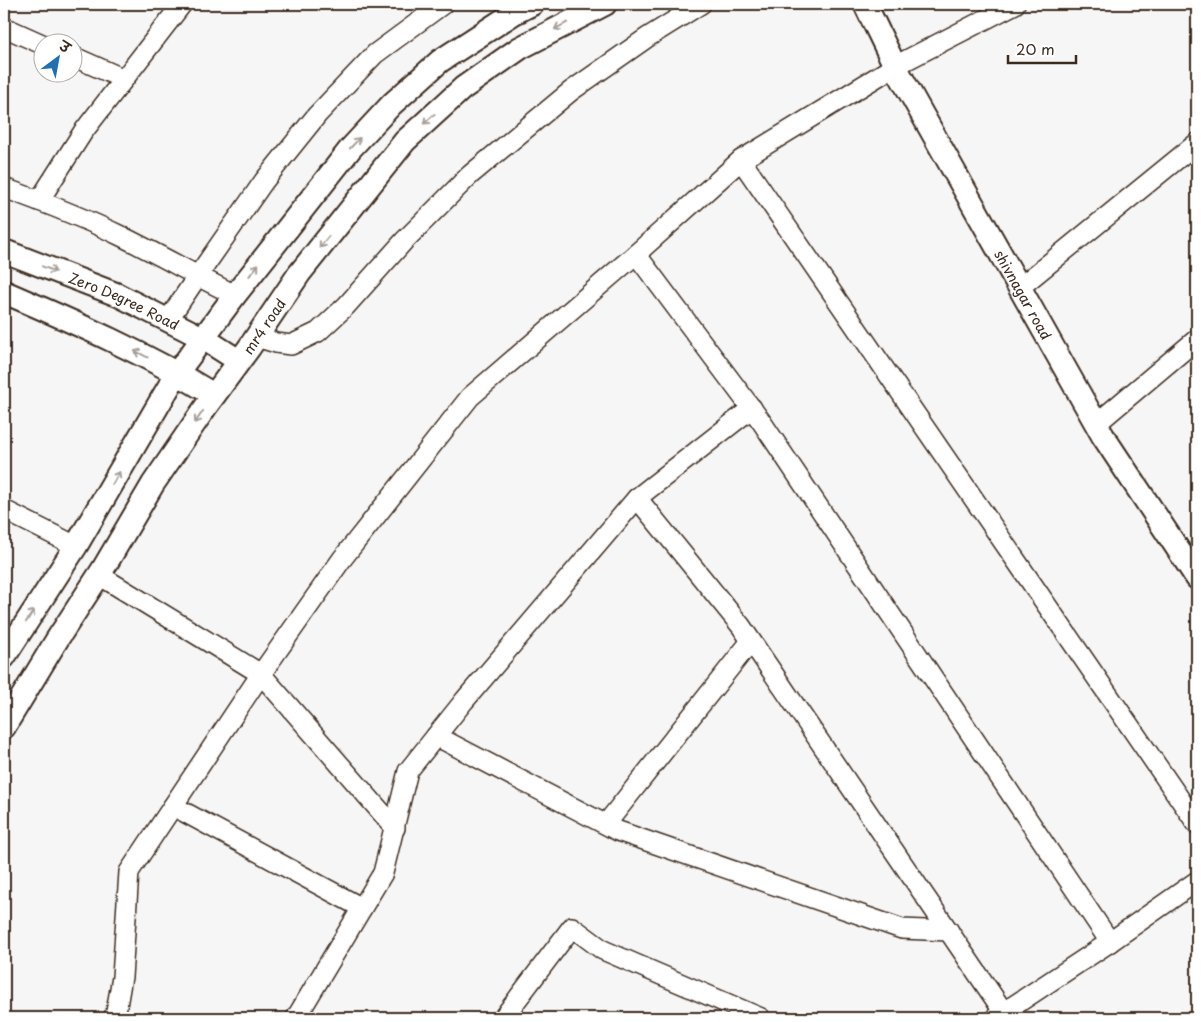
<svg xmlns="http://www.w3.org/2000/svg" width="1201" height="1022" font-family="'Playpen Sans','Playpen Sans Deva',sans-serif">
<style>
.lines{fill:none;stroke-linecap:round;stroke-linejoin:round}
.minor-casing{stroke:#3b2a1e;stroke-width:22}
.tertiary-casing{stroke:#3b2a1e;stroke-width:26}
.minor{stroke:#fff;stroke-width:19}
.tertiary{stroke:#fff;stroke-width:22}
.oneway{stroke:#a79f9a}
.labels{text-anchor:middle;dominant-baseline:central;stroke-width:4;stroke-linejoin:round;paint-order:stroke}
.street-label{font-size:14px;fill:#3b2a1e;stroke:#fff}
</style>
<rect width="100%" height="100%" fill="#f7f6f6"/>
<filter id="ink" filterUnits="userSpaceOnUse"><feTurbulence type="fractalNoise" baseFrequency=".02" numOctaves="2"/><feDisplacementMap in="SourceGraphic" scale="10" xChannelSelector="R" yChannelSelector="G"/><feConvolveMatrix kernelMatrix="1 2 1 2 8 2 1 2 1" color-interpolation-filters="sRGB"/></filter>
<g filter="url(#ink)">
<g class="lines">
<defs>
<g id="minor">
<polyline points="4,27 42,44"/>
<polyline points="72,56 124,79"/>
<polyline points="741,160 1197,824"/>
<path d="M4,188C43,202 84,218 121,236C160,255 196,276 235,295"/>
<polyline points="39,201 83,132 182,4"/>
<polyline points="636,254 761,421 1110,942"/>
<polyline points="1019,288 1197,143"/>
<polyline points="168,320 197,277 264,181 317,115 375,54 443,4"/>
<polyline points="256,337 276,343 291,345 318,332 346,306 404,241 470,175 571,91 648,37 701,4"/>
<polyline points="1096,424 1197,339"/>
<polyline points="637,498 741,626 1003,1011"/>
<polyline points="4,510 76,546"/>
<polyline points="99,575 261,674 395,828"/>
<polyline points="436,736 618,831 902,929 949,931"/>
<polyline points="173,806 362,908"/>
<polyline points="606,824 751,641"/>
<polyline points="113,1018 116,1012 122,977 129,872 261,674 342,559 470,397 636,254 741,160 895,66 1015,4"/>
<polyline points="296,1018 383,873 408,771 464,701 637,498 752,408"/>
<polyline points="503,1018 572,927 603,950 761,1018"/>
<polyline points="995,1018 1110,942 1197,881"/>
</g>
<g id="tertiary">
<path id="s1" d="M865,4L895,66L1103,436L1197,578"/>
<path id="s2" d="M4,251L118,295L203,338L239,361"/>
<path d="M4,292C76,323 147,354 214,395"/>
<polyline points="4,657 76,546 177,373 235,295 351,148 392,104 440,61 514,13 532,4"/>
<path id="s3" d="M4,727L58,638L103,569L153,484L207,405L249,348L299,274L405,141L463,88L520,48L605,4"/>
</g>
</defs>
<!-- minor casing -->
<use href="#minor" class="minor-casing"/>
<!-- tertiary casing -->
<use href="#tertiary" class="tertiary-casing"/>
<!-- minor -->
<use href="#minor" class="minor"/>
<!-- tertiary -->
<use href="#tertiary" class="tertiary"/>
</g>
<!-- one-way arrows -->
<defs><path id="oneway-shaft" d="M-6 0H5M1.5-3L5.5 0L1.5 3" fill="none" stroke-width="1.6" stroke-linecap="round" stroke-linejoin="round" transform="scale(1.25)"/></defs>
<g class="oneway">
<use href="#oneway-shaft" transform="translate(561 26) rotate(152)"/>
<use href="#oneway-shaft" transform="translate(429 119) rotate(138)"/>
<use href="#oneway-shaft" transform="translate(355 143) rotate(-47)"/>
<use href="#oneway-shaft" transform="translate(324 242) rotate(128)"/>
<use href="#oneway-shaft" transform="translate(49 269) rotate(21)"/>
<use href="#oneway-shaft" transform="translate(254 270) rotate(-52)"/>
<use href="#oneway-shaft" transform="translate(141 354) rotate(-153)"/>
<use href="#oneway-shaft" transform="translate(199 417) rotate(124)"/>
<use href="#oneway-shaft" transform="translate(116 478) rotate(-60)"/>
<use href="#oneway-shaft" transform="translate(30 616) rotate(-57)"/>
</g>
</g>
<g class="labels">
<!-- street labels -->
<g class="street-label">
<text stroke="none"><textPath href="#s1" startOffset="331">shivnagar road</textPath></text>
<text stroke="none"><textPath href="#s2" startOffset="130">Zero Degree Road</textPath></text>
<text stroke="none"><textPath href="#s3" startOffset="478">mr4 road</textPath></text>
</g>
</g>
<!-- margin -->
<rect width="1201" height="1022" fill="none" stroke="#fff" stroke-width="20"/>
<rect x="10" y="10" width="1181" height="1002" fill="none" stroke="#3b2a1e" stroke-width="2" filter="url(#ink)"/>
<!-- north arrow -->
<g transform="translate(58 58) rotate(32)"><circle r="24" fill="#ffffff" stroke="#b1aaa5"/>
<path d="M0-4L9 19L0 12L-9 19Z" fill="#1f6fb2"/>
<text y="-8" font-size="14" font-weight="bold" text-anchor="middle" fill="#3b2a1e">उ</text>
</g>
<!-- scale -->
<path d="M1008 55v8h68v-8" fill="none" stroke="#3b2a1e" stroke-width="2.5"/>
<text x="1016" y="55" font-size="15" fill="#3b2a1e" stroke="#ffffff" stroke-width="4" paint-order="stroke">20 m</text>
</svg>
